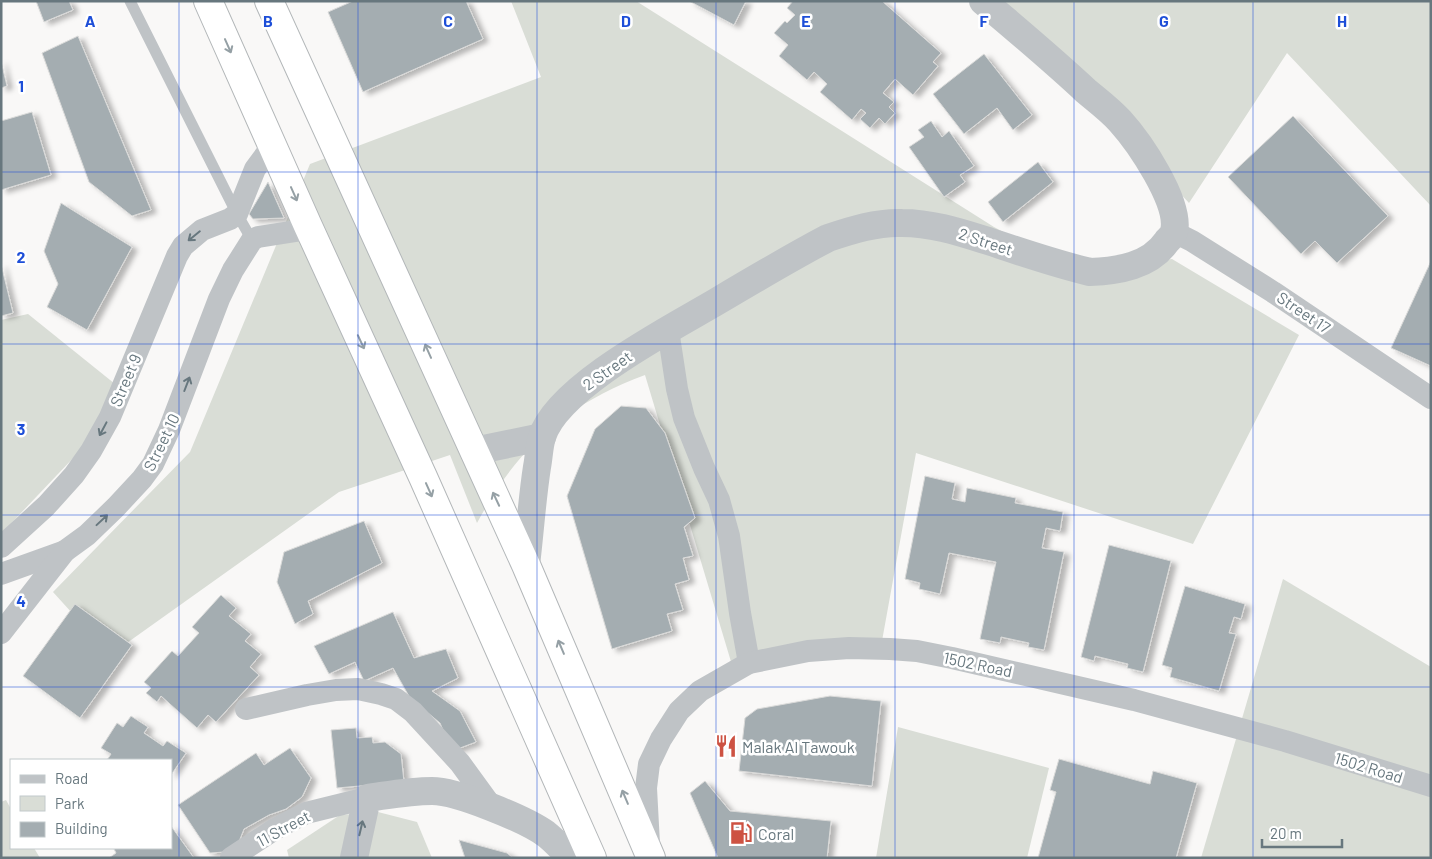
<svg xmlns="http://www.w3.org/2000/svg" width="1432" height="859" font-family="Barlow,sans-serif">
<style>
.green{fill:#d9ddd6}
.building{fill:#a4adb1;stroke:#dadad9;filter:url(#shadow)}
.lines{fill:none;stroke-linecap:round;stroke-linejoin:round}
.motorway-casing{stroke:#b3b7b9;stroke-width:30}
.service{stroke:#bfc3c6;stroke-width:11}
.minor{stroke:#bfc3c6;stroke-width:22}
.tertiary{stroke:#bfc3c6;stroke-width:28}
.motorway{stroke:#fff;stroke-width:28}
.oneway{stroke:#95a0a5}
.oneway2{stroke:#67777e}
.grid{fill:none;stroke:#1d4ed8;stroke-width:1;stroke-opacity:0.55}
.labels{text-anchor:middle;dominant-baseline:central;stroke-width:5;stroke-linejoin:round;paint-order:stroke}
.street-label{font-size:16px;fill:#67777e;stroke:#fff}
.poi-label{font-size:16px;fill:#67777e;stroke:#fff;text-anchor:start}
.grid-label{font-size:16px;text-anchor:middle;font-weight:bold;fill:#1d4ed8;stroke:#fff;stroke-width:5;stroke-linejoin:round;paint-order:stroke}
</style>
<defs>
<filter id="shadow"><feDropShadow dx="5.5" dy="3" stdDeviation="2.5" flood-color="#0004"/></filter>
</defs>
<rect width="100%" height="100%" fill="#f9f8f7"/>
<!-- green -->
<g class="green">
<path d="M511,1H636L994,227L1022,242L1083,260L1143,263L1172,259L1299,335L1193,544L916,453L880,652L732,665L645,375C565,405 517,448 477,523L450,455L339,492L110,655L53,592L190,452L310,164L541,77Z"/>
<polygon points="995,1 1431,1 1431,206 1287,53 1189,203 1027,27"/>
<polygon points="28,314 120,388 76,455 1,534 1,320"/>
<polygon points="1283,579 1431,667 1431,858 1201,858"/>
<polygon points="898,727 1049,768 1027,858 876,858"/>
<polygon points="6,800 11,809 11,848 34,848 40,858 1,858 1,802"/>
<polygon points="378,812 417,822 432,858 289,858 287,850 340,815"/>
</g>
<!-- building -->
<g class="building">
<polygon points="36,1 69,1 73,10 44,22"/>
<polygon points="353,1 466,1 483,39 363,92 328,12"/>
<polygon points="689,1 746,1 734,25"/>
<polygon points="793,1 882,1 941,53 933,62 938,66 913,95 895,79 883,93 894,102 889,107 895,113 885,124 879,118 870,128 860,119 866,113 861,109 852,120 820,92 827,84 814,72 807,80 779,56 788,45 774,33 785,21 787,23 795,15 787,8"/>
<polygon points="78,36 151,210 132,216 89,182 42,53"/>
<polygon points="984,54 1032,115 1013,130 997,108 964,134 933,94"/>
<polygon points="1,61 7,86 1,88"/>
<polygon points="32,112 51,175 1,190 1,121"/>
<polygon points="1293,116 1388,216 1337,263 1315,241 1301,254 1228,177"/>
<polygon points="931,121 942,137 949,131 974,166 960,175 965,182 944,197 909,147 924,137 918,130"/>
<polygon points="1038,162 1053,182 1003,222 988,202"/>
<polygon points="268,182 284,218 253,219 249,214"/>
<polygon points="61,203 132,247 87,330 47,307 58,284 44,251"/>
<polygon points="1431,261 1431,366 1391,348"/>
<polygon points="1,264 13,313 1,316"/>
<polygon points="621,406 646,408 665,433 695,518 684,527 693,556 683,558 689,580 675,584 683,610 667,614 672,631 612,649 567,496 595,429"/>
<polygon points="925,476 955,483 952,499 965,502 967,488 1016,498 1015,503 1063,512 1060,531 1046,528 1042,548 1064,552 1044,650 1028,647 1029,643 1001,637 1000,643 980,639 996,562 949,553 940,594 919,589 920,583 905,579"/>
<polygon points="364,521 382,563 308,601 313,614 295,624 277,582 284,552"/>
<polygon points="1109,545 1171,561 1143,672 1127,668 1128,664 1095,656 1094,661 1081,657"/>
<polygon points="1185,586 1245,604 1241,619 1234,617 1229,633 1236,634 1219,691 1170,677 1172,668 1162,665"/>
<polygon points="221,595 236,608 229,616 251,634 245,641 261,654 250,667 259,675 216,722 208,715 197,728 161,696 157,702 146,693 151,688 144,682 172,651 178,656 199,633 192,627"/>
<polygon points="75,604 132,645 80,718 23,676"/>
<polygon points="393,612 414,658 446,649 458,678 432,691 460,711 476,742 452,751 440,723 410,698 393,668 364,681 355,662 329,674 314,646"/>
<polygon points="830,696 881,701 872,786 739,771 745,718 757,709"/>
<polygon points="131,716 148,727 144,733 163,746 167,741 186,753 171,775 171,760 107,760 111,754 101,748 117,723 123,727"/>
<polygon points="356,728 357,738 372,737 373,743 385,742 401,754 404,782 337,788 331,730"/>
<polygon points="290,748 311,778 302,797 286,809 269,815 244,829 238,844 224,852 210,853 178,805 256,753 264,765"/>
<polygon points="1059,759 1150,784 1153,771 1197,783 1176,858 1038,858 1056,792 1050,790"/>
<polygon points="705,781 730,811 831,821 827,858 718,858 690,793"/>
<polygon points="171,826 194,858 109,858 116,853 114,849 115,848 171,848"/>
<polygon points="459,840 507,853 513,858 465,858"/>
</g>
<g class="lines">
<defs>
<g id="motorway">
<polyline points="208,1 308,226 423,477 592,858"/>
<polyline points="269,1 526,565 651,858"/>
</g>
</defs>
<!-- motorway casing -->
<use href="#motorway" class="motorway-casing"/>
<!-- service -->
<polyline class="service" points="130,1 237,214 252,240"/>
<!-- minor -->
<g class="minor">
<polyline points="1174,232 1192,241 1273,292 1431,398"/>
<polyline points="668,330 677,389 684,418 704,468 719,500 729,536 740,613 749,663"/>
<polyline points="1,547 46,506 74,475 91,451 110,417 177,256 183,246 202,230 230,219 237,214 255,169 272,146"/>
<polyline points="1,574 65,551"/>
<polyline points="1,633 65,551 87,535 116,507 142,479 153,464 169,430 219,299 233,270 252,240 258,237 296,231 308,226"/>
<polyline points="246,709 307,695 336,690 358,689 381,694 396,699 413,712 460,763 492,807"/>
<polyline points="649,844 646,788 649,764 661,739 679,711 700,691 749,663 808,651 849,648 890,649 917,651 952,658 1134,700 1285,741 1431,786"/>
<polyline points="231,858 275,829 306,813 367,798"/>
</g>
<!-- tertiary -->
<g class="tertiary">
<polyline points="474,451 542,437"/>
<path d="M526,565C530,532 532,499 537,467C539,457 539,446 542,437C557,387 672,328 716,302C753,280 790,258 828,238C852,230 877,222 902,223C933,223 962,233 991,242C1024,253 1056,264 1090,272C1118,271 1150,266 1167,241C1169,239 1173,235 1174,232C1181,203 1139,142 1120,121C1110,110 1098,101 1086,91C1053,60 1018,31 983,1"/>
<path d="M354,858L367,798C389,795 410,791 432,791C457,791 525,819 546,834C555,841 563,850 571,858"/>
</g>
<!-- motorway -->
<use href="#motorway" class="motorway"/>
</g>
<!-- one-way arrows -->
<defs><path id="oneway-shaft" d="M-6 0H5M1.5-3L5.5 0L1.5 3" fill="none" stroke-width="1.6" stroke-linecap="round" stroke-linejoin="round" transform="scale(1.25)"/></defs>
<g class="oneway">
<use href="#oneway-shaft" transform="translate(228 46) rotate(66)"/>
<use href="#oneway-shaft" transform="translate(294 194) rotate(66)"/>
<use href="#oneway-shaft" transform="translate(361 342) rotate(65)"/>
<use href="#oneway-shaft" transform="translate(428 351) rotate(-114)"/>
<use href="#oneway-shaft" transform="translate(429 490) rotate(66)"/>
<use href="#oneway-shaft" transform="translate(496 499) rotate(-115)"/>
<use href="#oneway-shaft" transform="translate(561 647) rotate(-113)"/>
<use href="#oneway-shaft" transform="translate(625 797) rotate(-113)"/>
</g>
<g class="oneway2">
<use href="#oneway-shaft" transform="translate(194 236) rotate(141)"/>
<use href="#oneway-shaft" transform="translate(187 384) rotate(-69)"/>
<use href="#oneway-shaft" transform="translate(103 429) rotate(118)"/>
<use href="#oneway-shaft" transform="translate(102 520) rotate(-43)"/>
<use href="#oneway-shaft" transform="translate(361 828) rotate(-77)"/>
</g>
<!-- grid -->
<path class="grid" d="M179,1V858M358,1V858M537,1V858M716,1V858M895,1V858M1074,1V858M1253,1V858M1,172H1431M1,344H1431M1,515H1431M1,687H1431"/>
<!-- icons -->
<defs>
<symbol id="restaurant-bare" viewBox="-9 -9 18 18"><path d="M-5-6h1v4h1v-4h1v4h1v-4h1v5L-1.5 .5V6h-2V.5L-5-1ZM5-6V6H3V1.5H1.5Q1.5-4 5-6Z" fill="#cd5242" stroke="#fff" stroke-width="2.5" paint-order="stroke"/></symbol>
<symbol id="fuel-bare" viewBox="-9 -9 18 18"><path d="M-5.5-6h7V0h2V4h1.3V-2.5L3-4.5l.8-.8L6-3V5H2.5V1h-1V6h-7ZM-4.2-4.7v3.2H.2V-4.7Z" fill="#cd5242" stroke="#fff" stroke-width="2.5" paint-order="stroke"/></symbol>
</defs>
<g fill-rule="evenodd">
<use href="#restaurant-bare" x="710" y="730" width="32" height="32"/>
<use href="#fuel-bare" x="725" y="817" width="32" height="32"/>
</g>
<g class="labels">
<!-- street labels -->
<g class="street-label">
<text transform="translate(986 241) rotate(18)">2 Street</text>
<text transform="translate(1304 312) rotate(34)">Street 17</text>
<text transform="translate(607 370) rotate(-35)">2 Street</text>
<text transform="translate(125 380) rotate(-67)">Street 9</text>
<text transform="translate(161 442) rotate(-64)">Street 10</text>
<text transform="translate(978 664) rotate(12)">1502 Road</text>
<text transform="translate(1369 767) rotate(17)">1502 Road</text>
<text transform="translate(283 828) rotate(-28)">11 Street</text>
</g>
<!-- poi labels -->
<g class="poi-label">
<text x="742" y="746">Malak Al Tawouk</text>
<text x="758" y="833">Coral</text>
</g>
</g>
<g class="grid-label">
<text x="90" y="27">A</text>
<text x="268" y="27">B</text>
<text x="448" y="27">C</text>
<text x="626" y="27">D</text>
<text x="806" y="27">E</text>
<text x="984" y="27">F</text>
<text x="1164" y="27">G</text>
<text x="1342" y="27">H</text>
<text x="21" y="92">1</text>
<text x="21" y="263">2</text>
<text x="21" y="435">3</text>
<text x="21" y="607">4</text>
</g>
<!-- border -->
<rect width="1432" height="859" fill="none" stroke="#67777e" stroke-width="5"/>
<!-- legend -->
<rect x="10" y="759" width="162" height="90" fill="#ffffff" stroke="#c2c9cb"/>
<rect x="20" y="775" width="25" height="8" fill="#bfc3c6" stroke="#c2c9cb"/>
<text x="55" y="784" font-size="15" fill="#67777e">Road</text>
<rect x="20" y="796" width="25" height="15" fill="#d9ddd6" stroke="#c2c9cb"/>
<text x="55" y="809" font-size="15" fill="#67777e">Park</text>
<rect x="20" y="822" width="25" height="15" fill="#a4adb1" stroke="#c2c9cb"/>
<text x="55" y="834" font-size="15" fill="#67777e">Building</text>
<!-- scale -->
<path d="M1262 839v8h80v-8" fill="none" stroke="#67777e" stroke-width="2.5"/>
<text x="1270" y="839" font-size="15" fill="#67777e" stroke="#ffffff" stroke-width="4" paint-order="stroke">20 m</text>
</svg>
